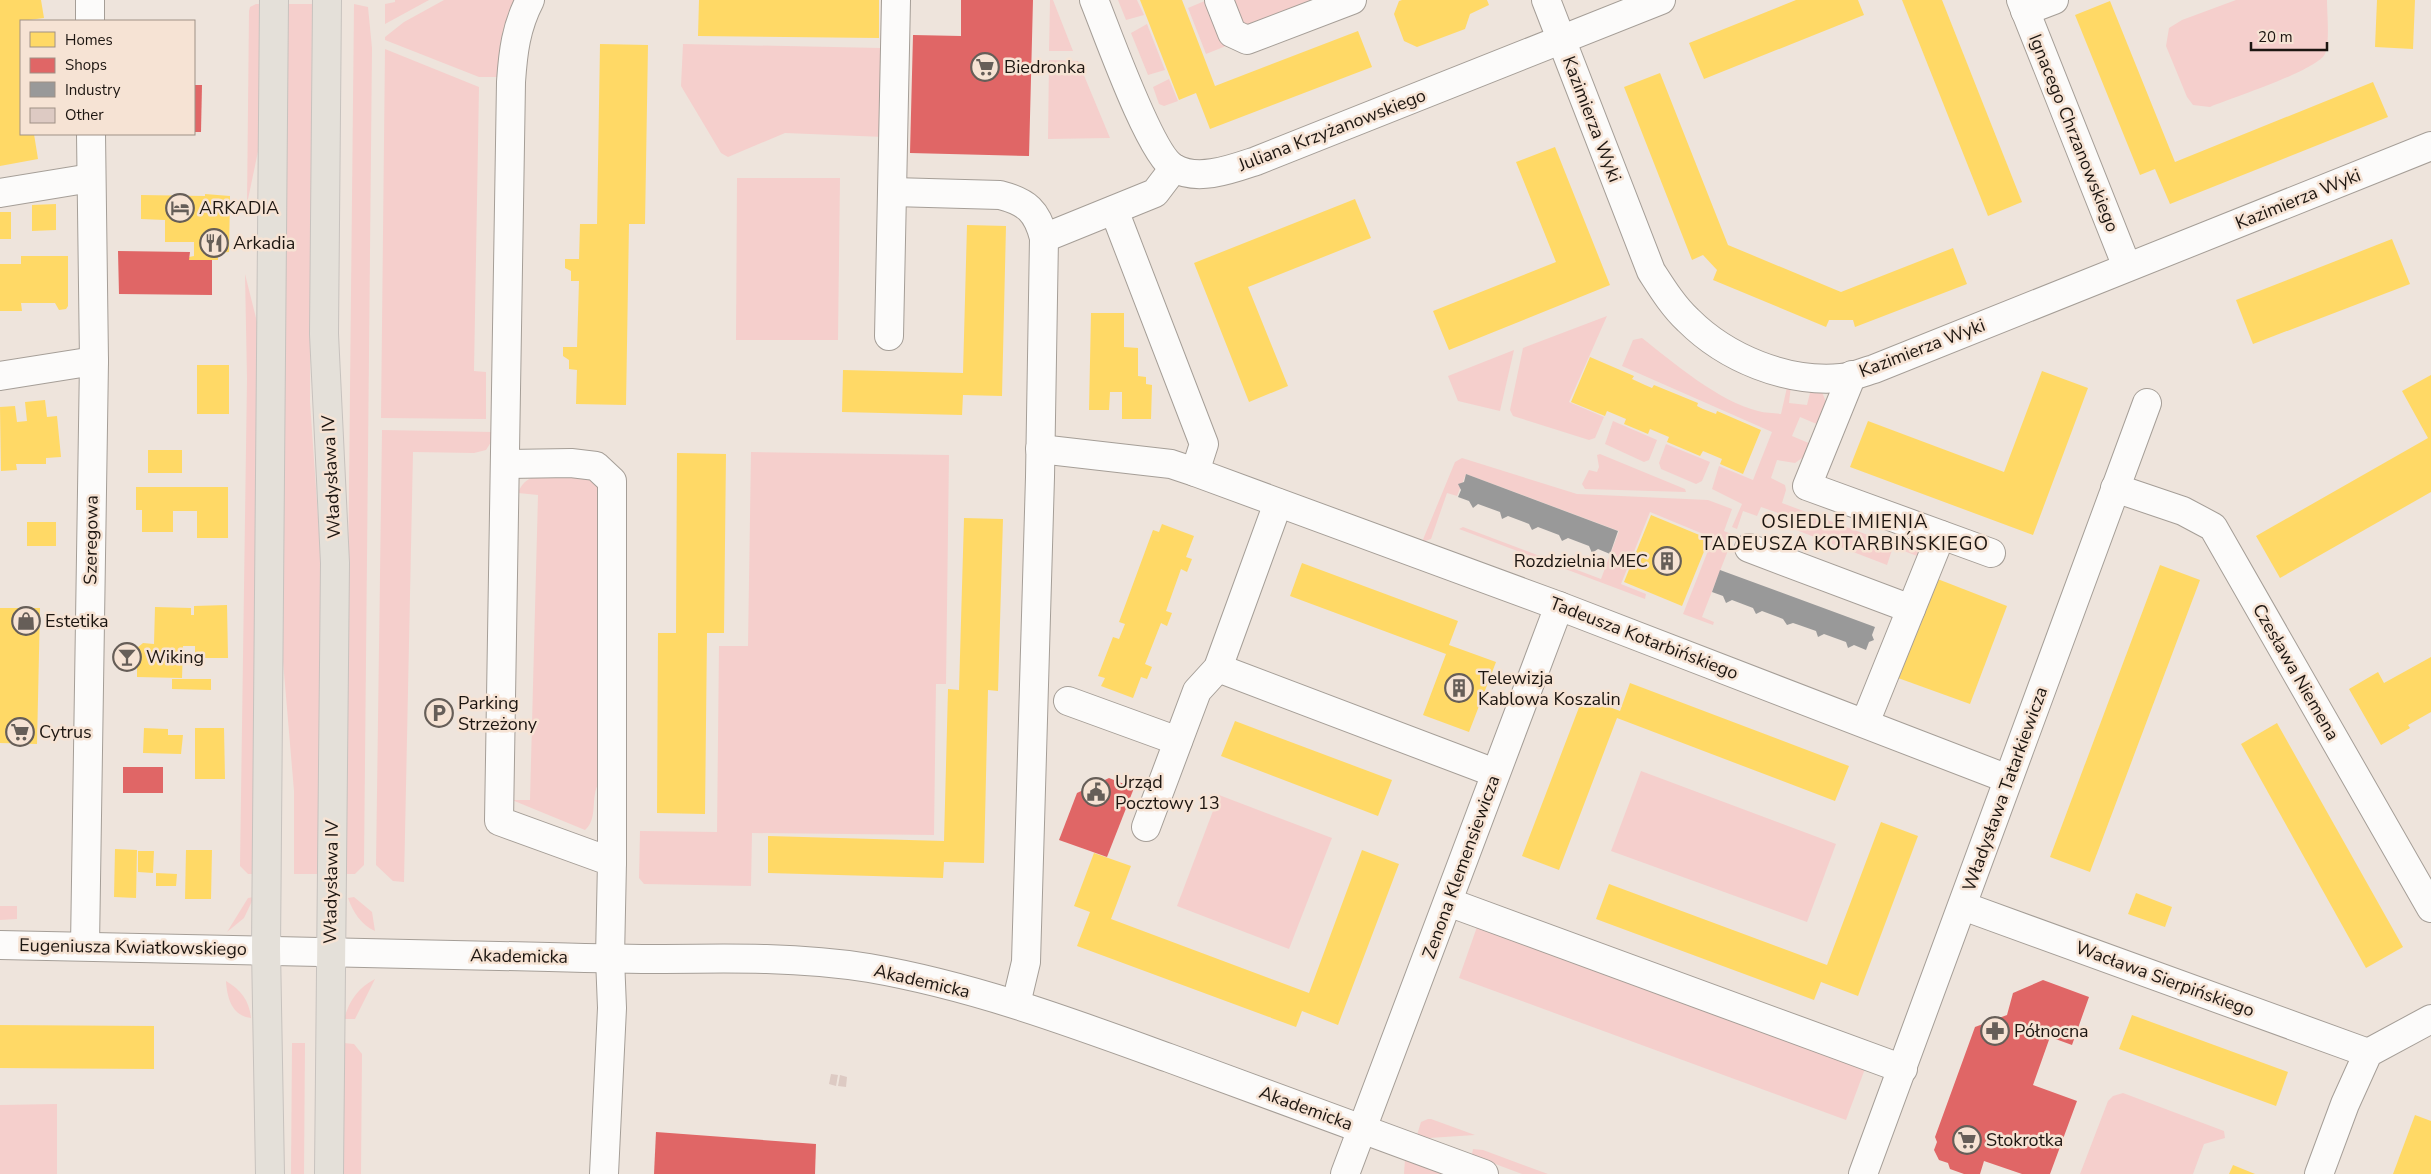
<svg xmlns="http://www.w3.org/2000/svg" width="2431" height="1174" font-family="'Nunito Sans',sans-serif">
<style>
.green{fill:#f5cfcc}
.homes{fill:#ffd966}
.shops{fill:#e06666}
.industry{fill:#999}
.building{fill:#ddcac3}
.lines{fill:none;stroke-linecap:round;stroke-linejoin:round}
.minor-casing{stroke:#a59e97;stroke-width:30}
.major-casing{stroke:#c7c2be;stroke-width:30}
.minor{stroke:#fcfbfa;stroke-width:28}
.major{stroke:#e4e0d9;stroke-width:28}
.labels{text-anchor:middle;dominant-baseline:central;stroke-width:5;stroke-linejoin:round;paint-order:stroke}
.poi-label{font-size:18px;fill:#1d1611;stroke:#f6e3d4;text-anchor:start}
.street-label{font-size:18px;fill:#1d1611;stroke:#f6e3d4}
.neighbourhood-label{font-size:19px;letter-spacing:1px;fill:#1d1611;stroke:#f6e3d4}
</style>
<rect width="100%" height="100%" fill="#eee4dc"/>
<!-- green -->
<g class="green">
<polygon points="395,0 429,0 385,24 385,4 395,2"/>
<path d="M444,0H515C502,25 498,49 499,77H479L385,40V37L404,22Z"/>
<polygon points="1050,0 1053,0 1073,51 1049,51"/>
<polygon points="1118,0 1137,0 1144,15 1126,20"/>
<polygon points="1207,0 1228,43 1226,46 1206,54 1188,8"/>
<polygon points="1228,0 1325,0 1247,30"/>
<path d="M2236,0H2327C2327,14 2330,42 2325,54C2316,71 2231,98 2210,107L2193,105L2187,97L2166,46L2169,28L2182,20Z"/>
<polygon points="256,4 262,4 260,142 247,204 249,11 250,7"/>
<polygon points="288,4 312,4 310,402 321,561 318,874 294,874 294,791 283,661"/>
<polygon points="354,4 368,7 372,48 364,865 355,874 345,874"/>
<polygon points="1147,24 1165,70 1148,75 1131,33"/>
<polygon points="683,44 881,48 884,137 785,133 728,157 721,153 681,86"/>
<polygon points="385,49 479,87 474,371 486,372 486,419 381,418"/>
<polygon points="1049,60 1078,61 1110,138 1048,139"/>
<polygon points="1169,79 1178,101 1164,106 1159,104 1153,87"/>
<polygon points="737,178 840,178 838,340 736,340"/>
<polygon points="245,274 258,326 254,874 248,874 240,866 247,379"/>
<polygon points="1607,316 1569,402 1604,417 1595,438 1589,440 1513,416 1510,410 1523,348"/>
<path d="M1642,338C1674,363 1718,401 1758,411C1765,413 1774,413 1781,414L1788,383L1791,385L1789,403L1807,405L1811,389L1822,392L1826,402L1819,425L1800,417L1792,436L1811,444L1805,456L1795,463L1777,460L1771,478L1785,485L1786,490L1782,503L1900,547L1906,531L1921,540L1920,557L1893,547L1887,565L1778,523L1781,514L1761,507L1757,516L1743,511L1737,529L1732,527L1742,504L1712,489L1719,466L1753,480L1772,432L1622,366L1633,340Z"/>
<polygon points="1514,350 1500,411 1458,401 1448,376"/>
<polygon points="1613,421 1657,440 1649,460 1644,462 1605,444"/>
<polygon points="382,430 493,432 493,439 486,450 474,453 413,452 404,882 393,881 376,865"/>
<polygon points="1666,444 1710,462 1702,481 1696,484 1661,469 1659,463"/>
<polygon points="751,452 949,455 946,684 936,684 934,835 752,833 751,886 644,884 639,878 640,831 717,832 719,646 748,646"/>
<polygon points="1600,454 1685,489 1686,492 1585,489 1582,484 1589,470 1597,472 1599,467 1597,455"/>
<polygon points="1462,458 1577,494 1708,500 1732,509 1724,531 1734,535 1702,617 1714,622 1713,625 1683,614 1713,538 1650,512 1621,584 1646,594 1645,599 1459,529 1463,527 1601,579 1619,531 1466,474 1457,496 1447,493 1431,539 1422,542 1455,462"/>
<path d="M572,474L595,482L603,495L602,779C588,793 600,817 585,830L512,800H530L538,495L518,493C526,470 551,475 572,474Z"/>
<polygon points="1641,771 1836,844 1807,922 1611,851"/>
<polygon points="1219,795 1332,838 1289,949 1177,906"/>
<polygon points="254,897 244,918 227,932 248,898"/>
<path d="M354,897L372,912L375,931C361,925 353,912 348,898Z"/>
<polygon points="0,906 17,906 17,919 0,920"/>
<polygon points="1478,924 1866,1066 1846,1120 1459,978"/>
<path d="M375,979L355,1019H344C349,1001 358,988 375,979Z"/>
<path d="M226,981C241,990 249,1000 251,1018C232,1016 227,998 226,981Z"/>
<polygon points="292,1043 305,1043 304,1174 291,1174"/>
<polygon points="344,1043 354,1044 362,1054 361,1174 343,1174"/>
<polygon points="2123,1093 2224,1131 2225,1138 2204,1144 2193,1174 2080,1174 2108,1101 2113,1096"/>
<polygon points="57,1104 57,1174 0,1174 0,1105"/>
<polygon points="1428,1119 1431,1119 1475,1135 1429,1138 1417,1135 1421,1122"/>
<polygon points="1473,1149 1483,1150 1548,1174 1522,1174 1474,1156 1472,1154"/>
<polygon points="1405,1159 1445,1174 1404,1174"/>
</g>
<!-- homes -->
<g class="homes">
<polygon points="0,0 41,0 44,18 21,21 21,134 34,134 38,159 0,166"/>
<polygon points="699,0 879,0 879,38 698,36"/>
<polygon points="1140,0 1182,0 1215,86 1358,31 1372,67 1210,129 1196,93 1179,100"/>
<polygon points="1402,0 1487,0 1489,5 1470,14 1465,29 1417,47 1404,41 1394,14 1399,1"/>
<polygon points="1796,0 1858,0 1864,15 1704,79 1689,43"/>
<polygon points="1902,0 1942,0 2022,202 1988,216"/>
<polygon points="2377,0 2415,0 2413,49 2375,47"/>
<polygon points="2110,1 2175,162 2373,82 2388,117 2170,204 2155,169 2140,175 2075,15"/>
<polygon points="600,44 648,45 645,224 629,224 626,405 576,404 577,370 569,369 569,360 563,356 563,347 577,347 579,281 571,281 571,271 565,268 565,259 579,259 580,224 597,224"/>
<polygon points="1660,73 1728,245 1841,292 1953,248 1967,284 1855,327 1853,320 1829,320 1826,327 1713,280 1717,270 1703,255 1692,260 1624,87"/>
<polygon points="1555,147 1610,285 1449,350 1433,311 1556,262 1516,162"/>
<polygon points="205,194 230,196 229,252 218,253 218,260 189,260 189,257 194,256 194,242 165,242 165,220 141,219 141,195 205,196"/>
<polygon points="1355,199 1371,238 1248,287 1288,386 1249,402 1194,263"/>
<polygon points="56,204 56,230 32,231 32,205"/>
<rect x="0" y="212" width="11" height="27"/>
<polygon points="967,225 1006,226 1002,396 963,395 962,415 842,412 843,370 963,373"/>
<polygon points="2392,239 2410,284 2253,344 2236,300"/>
<polygon points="21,256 68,256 68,306 66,309 59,310 55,303 21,303 22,311 0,311 0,264 21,264"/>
<polygon points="1091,313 1124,313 1124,347 1138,348 1138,376 1146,377 1146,384 1152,385 1151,419 1122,419 1122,392 1110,392 1109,410 1089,410"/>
<polygon points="1590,357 1634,376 1632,379 1645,385 1652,388 1654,385 1698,403 1697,406 1703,409 1716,414 1717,411 1761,430 1743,474 1720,464 1722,459 1703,451 1700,456 1667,442 1669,437 1650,429 1648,434 1624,424 1626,419 1607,411 1605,416 1571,402"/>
<rect x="197" y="365" width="32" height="49"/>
<polygon points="2042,371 2088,388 2033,535 1850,467 1868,421 2004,472"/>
<polygon points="2431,375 2431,492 2280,578 2256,536 2428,438 2402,391"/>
<polygon points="45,400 47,417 57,416 61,457 46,458 46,464 16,464 17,470 1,471 0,407 15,406 17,422 27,421 25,402"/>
<rect x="148" y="450" width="34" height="23"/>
<polygon points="677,453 726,454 724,633 707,633 705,814 657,813 658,633 676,633"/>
<polygon points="136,487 228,487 228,538 197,538 197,511 173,511 173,532 142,532 142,510 136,510"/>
<polygon points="1651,515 1709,539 1682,606 1624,582"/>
<polygon points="964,518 1003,519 998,691 988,690 984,863 944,862 943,878 768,873 768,836 944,841 948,689 959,690"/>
<rect x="27" y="522" width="29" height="24"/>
<polygon points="1162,524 1194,536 1186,557 1192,559 1187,572 1181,569 1166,611 1172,613 1167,626 1161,623 1145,664 1152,667 1147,679 1141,677 1133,698 1101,686 1105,678 1098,676 1113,637 1119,639 1125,624 1119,622 1153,530 1159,532"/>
<polygon points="1302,563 1458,621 1449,645 1496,662 1469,732 1423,715 1446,654 1290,596"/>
<polygon points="2160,565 2200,580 2090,872 2050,857"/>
<polygon points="1935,578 2007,606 1970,704 1898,678"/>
<polygon points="227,605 228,658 195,658 195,646 183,646 182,678 137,677 137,648 143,643 154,644 155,607 191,608 191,615 194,615 194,606"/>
<polygon points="0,608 40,608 37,744 0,743"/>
<polygon points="2431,657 2431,712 2408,725 2410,728 2381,745 2349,689 2378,672 2384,683"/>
<polygon points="172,679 211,679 211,690 172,689"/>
<polygon points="1630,683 1849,766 1835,801 1617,718 1559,870 1522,856 1583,697 1620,711"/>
<polygon points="1235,721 1392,780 1378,816 1221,756"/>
<polygon points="2277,723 2403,947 2366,968 2241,744"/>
<polygon points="144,728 168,729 168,735 183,735 181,754 143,753"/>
<polygon points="195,728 224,728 225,779 195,779"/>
<polygon points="1881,822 1918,836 1858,996 1821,982 1814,1000 1596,919 1609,884 1827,965"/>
<polygon points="115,849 137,850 136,898 114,897"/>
<polygon points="186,850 212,850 211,899 185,899"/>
<polygon points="1362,850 1399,864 1338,1025 1302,1011 1296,1027 1077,946 1090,912 1074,906 1094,853 1131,866 1111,919 1309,993"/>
<polygon points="138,851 154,851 153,873 138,872"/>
<polygon points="156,873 177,874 176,886 156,886"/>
<polygon points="2136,893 2172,907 2165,927 2128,914"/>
<polygon points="2132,1015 2288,1072 2276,1106 2119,1049"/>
<polygon points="0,1025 154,1026 154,1069 0,1068"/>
<polygon points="2415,1115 2431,1121 2431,1174 2393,1174"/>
<polygon points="2233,1165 2255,1174 2229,1174"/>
</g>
<!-- shops -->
<g class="shops">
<polygon points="961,0 1033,0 1029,156 910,153 913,35 961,36"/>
<polygon points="194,85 202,85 201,132 194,132"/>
<polygon points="118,251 190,252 189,260 212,260 212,295 119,294"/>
<rect x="123" y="767" width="40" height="26"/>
<polygon points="1109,778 1134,788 1107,857 1059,840 1077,793"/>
<polygon points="2043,980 2089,997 2072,1045 2050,1037 2033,1085 2077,1101 2050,1174 2022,1174 1984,1161 1980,1174 1964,1174 1950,1169 1948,1163 1939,1160 1934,1150 1937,1142 1935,1137 1975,1027 2007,1015 2013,993"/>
<polygon points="656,1132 816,1144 815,1174 654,1174"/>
</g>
<!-- industry -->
<g class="industry">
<polygon points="1466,474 1618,531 1610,554 1598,549 1592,553 1589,546 1568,538 1562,541 1559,535 1538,527 1532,530 1529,524 1508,516 1502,519 1500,512 1478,504 1473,508 1469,501 1458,497 1461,490 1458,484 1464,482"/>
<polygon points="1720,570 1875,627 1872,635 1874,640 1869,642 1866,650 1854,645 1848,648 1846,642 1824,634 1818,637 1816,631 1799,625 1793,623 1787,625 1783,619 1762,611 1756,614 1753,608 1732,600 1726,603 1723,596 1712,592"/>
</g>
<!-- building -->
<g class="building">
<polygon points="831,1074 838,1075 836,1086 829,1084"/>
<polygon points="840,1075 847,1077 846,1087 838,1086"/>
</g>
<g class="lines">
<defs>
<g id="minor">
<polyline points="90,0 90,21"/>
<path d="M530,0C516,27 513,52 511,82L499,821L612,862L610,958L612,1008L604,1174"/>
<path d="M1094,0C1107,32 1150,154 1174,168C1198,182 1232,169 1256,161L1661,0"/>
<polyline points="1219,0 1232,33 1247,40 1352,0"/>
<path d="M1546,0L1651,271C1662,288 1673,306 1688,320C1726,358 1786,383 1841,378C1852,377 1863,372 1874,369L2431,146"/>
<polyline points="2021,0 2127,267"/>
<polyline points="2025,11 2054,0"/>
<path d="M893,192L1000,195C1027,202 1037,211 1044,238L1040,477L1026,962L1016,1004"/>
<polyline points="0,193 91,178"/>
<polyline points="1114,210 1204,444 1195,472"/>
<polyline points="1044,238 1155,193 1174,168"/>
<polyline points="889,336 896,0"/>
<polyline points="1852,375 1807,486 1991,553"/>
<polyline points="0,376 94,361"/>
<polyline points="1040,449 1171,464 1195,472 1559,606 2008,779"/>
<polyline points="506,464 571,463 596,466 612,481 612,862"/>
<polyline points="2115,488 2183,511 2213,527 2431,908"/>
<polyline points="1749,548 1911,609"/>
<polyline points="1218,668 1495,773"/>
<polyline points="1068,701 1178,741"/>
<polyline points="1865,723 1941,535"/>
<polyline points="1146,827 1197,691 1218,668 1278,503"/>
<polyline points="1448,902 1903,1069"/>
<polyline points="1963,906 2368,1053"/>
<path d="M0,945C183,948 366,954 549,957C587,958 626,959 664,959C732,958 801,957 869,968C973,986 1070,1022 1169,1058C1274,1096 1379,1135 1484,1174"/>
<polyline points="85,946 94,361 91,134"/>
<polyline points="1345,1174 1559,606"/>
<polyline points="1863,1174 2147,403"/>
<polyline points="2319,1174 2345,1104 2368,1053 2431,1019"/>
</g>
<g id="major">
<polyline points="327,0 324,334 335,563 329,1174"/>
<polyline points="270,1174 266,949 274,0"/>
</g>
</defs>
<!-- minor casing -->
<use href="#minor" class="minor-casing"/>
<!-- major casing -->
<use href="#major" class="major-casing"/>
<!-- minor -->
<use href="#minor" class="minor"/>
<!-- major -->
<use href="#major" class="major"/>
</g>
<!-- icons -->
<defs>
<symbol id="supermarket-ring" viewBox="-11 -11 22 22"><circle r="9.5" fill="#f6e3d4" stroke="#665e58" stroke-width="1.5"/><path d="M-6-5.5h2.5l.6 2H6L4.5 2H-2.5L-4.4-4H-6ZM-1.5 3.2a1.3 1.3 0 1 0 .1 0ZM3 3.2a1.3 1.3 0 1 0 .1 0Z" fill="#665e58"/></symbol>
<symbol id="hotel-ring" viewBox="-11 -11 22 22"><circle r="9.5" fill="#f6e3d4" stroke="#665e58" stroke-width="1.5"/><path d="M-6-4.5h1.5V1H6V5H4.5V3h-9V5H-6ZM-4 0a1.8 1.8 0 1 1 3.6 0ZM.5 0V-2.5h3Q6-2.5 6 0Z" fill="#665e58"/></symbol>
<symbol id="restaurant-ring" viewBox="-11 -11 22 22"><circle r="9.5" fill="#f6e3d4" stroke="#665e58" stroke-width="1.5"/><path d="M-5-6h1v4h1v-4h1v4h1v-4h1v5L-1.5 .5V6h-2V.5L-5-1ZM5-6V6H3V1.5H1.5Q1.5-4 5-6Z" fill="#665e58"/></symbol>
<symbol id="building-ring" viewBox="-11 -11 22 22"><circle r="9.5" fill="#f6e3d4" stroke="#665e58" stroke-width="1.5"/><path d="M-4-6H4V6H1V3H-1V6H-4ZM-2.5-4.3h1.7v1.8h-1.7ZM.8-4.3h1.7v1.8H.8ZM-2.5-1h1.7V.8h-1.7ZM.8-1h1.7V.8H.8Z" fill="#665e58"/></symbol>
<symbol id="shop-ring" viewBox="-11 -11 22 22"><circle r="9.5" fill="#f6e3d4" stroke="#665e58" stroke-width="1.5"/><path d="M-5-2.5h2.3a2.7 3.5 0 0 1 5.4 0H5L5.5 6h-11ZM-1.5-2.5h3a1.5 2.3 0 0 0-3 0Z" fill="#665e58"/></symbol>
<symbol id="bar-ring" viewBox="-11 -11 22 22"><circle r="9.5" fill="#f6e3d4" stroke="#665e58" stroke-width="1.5"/><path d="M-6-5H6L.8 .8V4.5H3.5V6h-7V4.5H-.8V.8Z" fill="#665e58"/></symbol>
<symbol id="parking-ring" viewBox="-11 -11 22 22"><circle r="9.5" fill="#f6e3d4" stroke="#665e58" stroke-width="1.5"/><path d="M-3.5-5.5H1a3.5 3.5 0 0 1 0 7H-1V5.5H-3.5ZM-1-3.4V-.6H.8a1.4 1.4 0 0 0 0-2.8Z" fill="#665e58"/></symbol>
<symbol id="civic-ring" viewBox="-11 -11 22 22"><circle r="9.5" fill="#f6e3d4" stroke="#665e58" stroke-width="1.5"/><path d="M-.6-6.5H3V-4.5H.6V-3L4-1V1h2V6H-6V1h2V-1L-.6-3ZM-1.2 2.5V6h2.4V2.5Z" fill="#665e58"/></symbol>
<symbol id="pharmacy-ring" viewBox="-11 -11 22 22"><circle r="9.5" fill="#f6e3d4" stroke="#665e58" stroke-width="1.5"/><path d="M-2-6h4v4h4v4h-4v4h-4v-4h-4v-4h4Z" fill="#665e58"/></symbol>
</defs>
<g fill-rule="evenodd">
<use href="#supermarket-ring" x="969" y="51" width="32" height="32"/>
<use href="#hotel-ring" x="164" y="192" width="32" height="32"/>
<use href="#restaurant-ring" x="198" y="227" width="32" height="32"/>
<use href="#building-ring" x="1651" y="545" width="32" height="32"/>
<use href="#shop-ring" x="10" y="605" width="32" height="32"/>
<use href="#bar-ring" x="111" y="641" width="32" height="32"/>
<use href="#building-ring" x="1443" y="672" width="32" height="32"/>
<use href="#parking-ring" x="423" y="697" width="32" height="32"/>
<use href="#supermarket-ring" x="4" y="716" width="32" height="32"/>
<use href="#civic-ring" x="1080" y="776" width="32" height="32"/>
<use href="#pharmacy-ring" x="1979" y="1015" width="32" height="32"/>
<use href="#supermarket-ring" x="1951" y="1124" width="32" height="32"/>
</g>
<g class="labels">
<!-- poi labels -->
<g class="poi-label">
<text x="1004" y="67">Biedronka</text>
<text x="199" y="208">ARKADIA</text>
<text x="233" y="243">Arkadia</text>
<text x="1648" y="561" text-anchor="end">Rozdzielnia MEC</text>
<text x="45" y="621">Estetika</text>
<text x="146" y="657">Wiking</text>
<text x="1478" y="678">Telewizja<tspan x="1478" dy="21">Kablowa Koszalin</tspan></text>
<text x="458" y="703">Parking<tspan x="458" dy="21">Strzeżony</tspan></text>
<text x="39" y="732">Cytrus</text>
<text x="1115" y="782">Urząd<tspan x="1115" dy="21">Pocztowy 13</tspan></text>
<text x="2014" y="1031">Północna</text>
<text x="1986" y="1140">Stokrotka</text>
</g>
<!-- street labels -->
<g class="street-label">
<text transform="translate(1592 119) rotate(69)">Kazimierza Wyki</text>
<text transform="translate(1332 130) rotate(-21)">Juliana Krzyżanowskiego</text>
<text transform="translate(2074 133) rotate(68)">Ignacego Chrzanowskiego</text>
<text transform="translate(2298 199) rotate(-22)">Kazimierza Wyki</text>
<text transform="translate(1922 348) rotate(-21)">Kazimierza Wyki</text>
<text transform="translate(331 477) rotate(-93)">Władysława IV</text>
<text transform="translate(91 540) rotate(-89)">Szeregowa</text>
<text transform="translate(1644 638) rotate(21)">Tadeusza Kotarbińskiego</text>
<text transform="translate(2296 672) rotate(60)">Czesława Niemena</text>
<text transform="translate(2005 789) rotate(-70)">Władysława Tatarkiewicza</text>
<text transform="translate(1461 867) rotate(-70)">Zenona Klemensiewicza</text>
<text transform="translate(331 882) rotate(-89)">Władysława IV</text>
<text transform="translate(133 947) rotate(1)">Eugeniusza Kwiatkowskiego</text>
<text transform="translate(519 956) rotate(1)">Akademicka</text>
<text transform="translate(2165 979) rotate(20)">Wacława Sierpińskiego</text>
<text transform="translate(922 981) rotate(13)">Akademicka</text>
<text transform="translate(1306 1108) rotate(20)">Akademicka</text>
</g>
<!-- neighbourhood labels -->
<g class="neighbourhood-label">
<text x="1845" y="522">OSIEDLE IMIENIA<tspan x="1845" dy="22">TADEUSZA KOTARBIŃSKIEGO</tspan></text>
</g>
</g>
<!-- legend -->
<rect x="20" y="20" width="175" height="115" fill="#f6e3d4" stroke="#9f9186"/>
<rect x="30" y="32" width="25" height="15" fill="#ffd966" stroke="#9f9186"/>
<text x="65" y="45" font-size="15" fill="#1d1611">Homes</text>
<rect x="30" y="58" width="25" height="15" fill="#e06666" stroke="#9f9186"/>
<text x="65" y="70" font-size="15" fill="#1d1611">Shops</text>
<rect x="30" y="82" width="25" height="15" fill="#999999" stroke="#9f9186"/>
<text x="65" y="95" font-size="15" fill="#1d1611">Industry</text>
<rect x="30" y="108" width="25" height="15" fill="#ddcac3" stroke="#9f9186"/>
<text x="65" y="120" font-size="15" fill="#1d1611">Other</text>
<!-- scale -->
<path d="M2251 42v8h76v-8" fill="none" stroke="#1d1611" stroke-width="2.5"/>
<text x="2258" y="42" font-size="15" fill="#1d1611" stroke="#f6e3d4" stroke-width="4" paint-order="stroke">20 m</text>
</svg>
